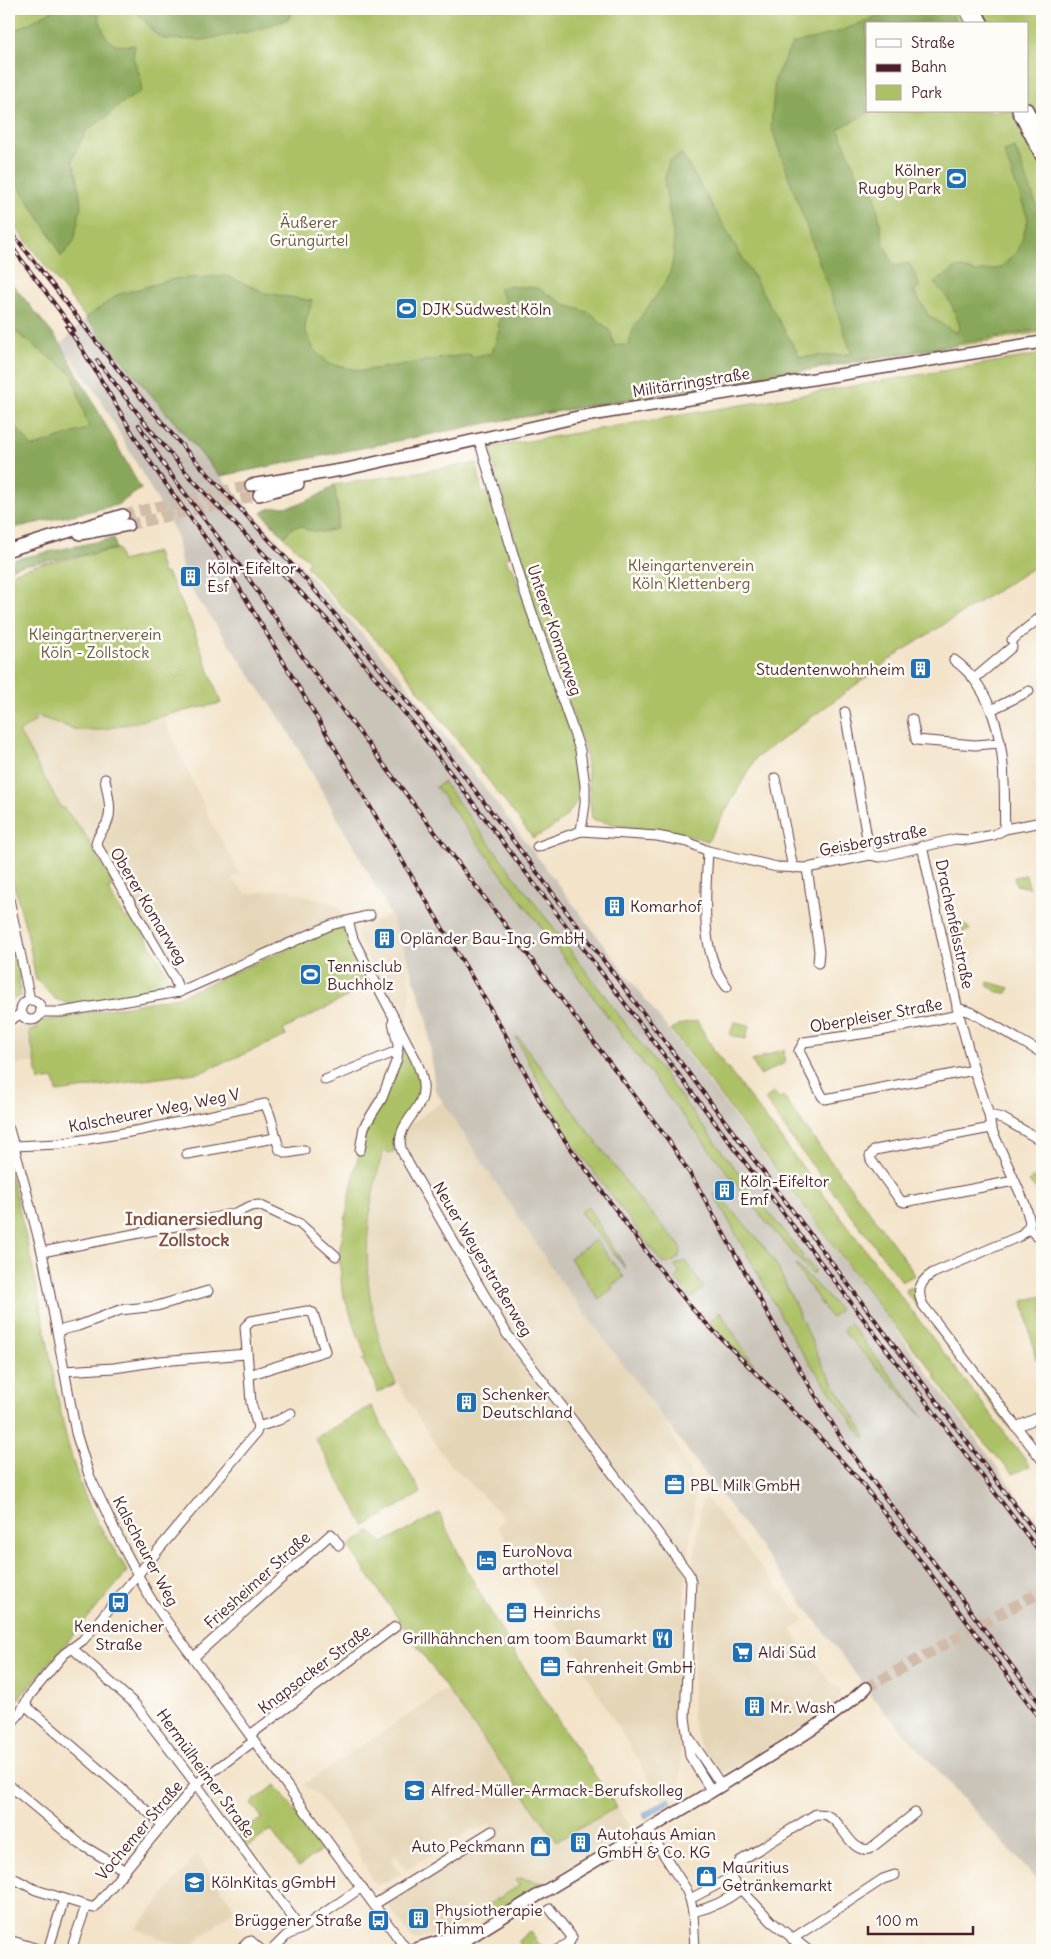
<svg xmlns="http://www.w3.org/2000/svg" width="1051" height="1959" font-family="Delius,sans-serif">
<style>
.built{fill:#e5d5b7}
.industrial{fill:#c9c3b8}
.green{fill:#acc165;stroke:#7b7048;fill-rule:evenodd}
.forest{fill:#89a75a;stroke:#6a6342}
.water{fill:#7aafe8;stroke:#62678a}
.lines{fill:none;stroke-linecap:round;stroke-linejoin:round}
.major-tunnel{stroke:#d1bca9;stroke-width:11;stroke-dasharray:11 5.5;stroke-linecap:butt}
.minor-casing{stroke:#633c43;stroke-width:11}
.major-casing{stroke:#633c43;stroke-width:14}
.minor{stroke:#fff;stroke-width:9}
.major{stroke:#fff;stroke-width:11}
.rail-casing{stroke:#4a1f2b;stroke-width:4}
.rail{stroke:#fdfcf7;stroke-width:2;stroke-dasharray:5.5;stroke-linecap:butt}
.labels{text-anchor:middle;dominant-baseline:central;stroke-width:5;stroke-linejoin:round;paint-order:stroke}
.poi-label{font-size:16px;fill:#4a1f2b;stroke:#fdfcf7;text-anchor:start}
.park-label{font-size:16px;fill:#6c583f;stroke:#fdfcf7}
.street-label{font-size:16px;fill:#4a1f2b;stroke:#fdfcf7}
.neighbourhood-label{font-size:18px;font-weight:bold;fill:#835143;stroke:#fdfcf7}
</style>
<rect width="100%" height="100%" fill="#fdfcf7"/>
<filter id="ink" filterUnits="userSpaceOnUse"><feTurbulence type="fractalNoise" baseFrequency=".02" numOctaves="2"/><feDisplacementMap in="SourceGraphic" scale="10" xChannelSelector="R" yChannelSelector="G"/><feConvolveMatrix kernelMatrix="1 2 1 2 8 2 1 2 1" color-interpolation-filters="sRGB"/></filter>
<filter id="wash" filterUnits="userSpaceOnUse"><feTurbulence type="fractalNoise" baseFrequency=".0096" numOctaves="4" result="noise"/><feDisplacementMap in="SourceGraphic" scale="20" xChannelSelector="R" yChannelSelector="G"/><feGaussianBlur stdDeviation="1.12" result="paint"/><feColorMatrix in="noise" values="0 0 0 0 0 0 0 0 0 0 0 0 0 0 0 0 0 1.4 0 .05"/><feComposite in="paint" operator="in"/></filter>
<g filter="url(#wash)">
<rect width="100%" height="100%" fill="#f3e3c9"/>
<!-- built -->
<g class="built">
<polygon points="37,716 77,730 92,731 163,717 211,821 240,874 231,878 247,894 283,889 335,904 343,911 340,916 191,983 184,982 179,979 171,962 164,957 99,849 90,844 84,833 63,809 37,765 19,732 32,725 33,718"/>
<polygon points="389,915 397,932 396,933 397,937 399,936 408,972 410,991 408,1022 401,1025 358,939 357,931 359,928"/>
<polygon points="36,1022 38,1029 29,1031 35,1062 9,1066 9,1029"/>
<polygon points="443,1101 559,1279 664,1417 696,1487 685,1589 680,1789 662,1800 498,1527 505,1518 449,1463 427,1432 388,1367 366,1288 370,1198 390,1138"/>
<polygon points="1042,1203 1042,1232 1033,1212 1036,1205"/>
<polygon points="706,1498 804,1620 791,1631 830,1681 841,1690 838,1701 816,1718 729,1771 724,1772 715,1769 700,1745 692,1718 696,1588 704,1589 696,1578 693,1566 702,1501"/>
<polygon points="447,1689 557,1841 617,1807 633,1830 482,1918 418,1940 411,1937 385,1901 496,1835 490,1823 481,1829 473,1829 406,1870 396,1856 392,1859 401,1874 378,1885 373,1882 353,1842 318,1795 303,1785"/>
<polygon points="197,1854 235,1909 187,1949 136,1929"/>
</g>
<!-- industrial -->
<polygon class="industrial" points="86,318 220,476 399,675 885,1315 1042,1528 1042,1886 878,1704 559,1279 435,1090 427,1018 399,936 383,899 286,727 184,579 176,533 96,392 61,344"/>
<!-- green -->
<g class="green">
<path d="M9,9H1042V332L487,423L220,476L86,318L9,219ZM867,24H1027V111H867Z"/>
<polygon points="9,327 73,374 89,429 32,447 9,418"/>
<path d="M1042,354V562L899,653L756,758L708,841C671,829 630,830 592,819L585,749L528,587L491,454L493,447Z"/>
<path d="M477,463L482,493L491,492L499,526L510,556L506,558L508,565L513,568L545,665L570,730C569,734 574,745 575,751C577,761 582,775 581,786C577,812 556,828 533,838L392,656L344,609L306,566L309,561L284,537L293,527L303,526L307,530L339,517L334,485Z"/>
<polygon points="118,549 121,561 157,552 163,574 167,573 191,622 221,703 100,730 77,730 37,716 34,718 36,721 19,732 62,809 64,808 84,833 114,886 108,889 125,918 133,915 173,984 168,990 72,1005 55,999 36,980 27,932 9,867 9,574 36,565"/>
<polygon points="443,782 752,1191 745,1195 666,1094 436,787"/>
<polygon points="1026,875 1029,888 1016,885 1014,877"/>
<polygon points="965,924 970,930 950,935 948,927"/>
<polygon points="9,927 16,952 21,996 9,1001"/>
<polygon points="337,927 345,930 373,983 283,1030 286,1036 202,1072 57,1092 54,1079 39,1081 29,1031 37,1029 36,1022 178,997"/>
<path d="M988,982L1010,988L1007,993C998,993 993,990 987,984Z"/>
<path d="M697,1021L715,1052L1030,1466L1013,1474C984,1443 957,1413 935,1376L936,1375L885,1314L671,1030L678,1025Z"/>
<polygon points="734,1022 749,1025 746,1039 730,1035"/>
<path d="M400,1034C409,1053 427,1078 417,1099C412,1112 402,1124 395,1136L393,1141L395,1151L389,1153L384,1150C359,1228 361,1310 396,1383L377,1393L376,1384L362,1359L366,1357L342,1291L339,1254L354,1173L367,1125L388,1090Z"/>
<path d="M518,1037L643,1205L678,1243C686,1256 675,1263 663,1264L569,1139L516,1038Z"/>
<polygon points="784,1049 785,1063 760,1075 752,1061"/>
<path d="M774,1092L779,1099L783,1096C825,1158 874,1213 915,1275L902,1281L795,1143L765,1099Z"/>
<path d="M9,1168C24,1226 37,1285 48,1345C58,1396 65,1448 85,1496C96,1522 112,1547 128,1571L9,1710Z"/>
<polygon points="1033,1177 1042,1182 1042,1189 1036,1190 1029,1182"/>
<path d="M715,1193C738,1217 761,1239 778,1268L823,1366L866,1436L864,1438L797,1345L714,1194Z"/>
<polygon points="751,1193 755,1195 803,1256 801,1258 804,1262 806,1260 815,1271 812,1274 766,1222 747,1197"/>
<polygon points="588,1207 626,1269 580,1212"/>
<polygon points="595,1240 624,1277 611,1286 613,1288 599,1299 570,1258"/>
<polygon points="685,1261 704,1288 691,1298 675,1278 680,1273 674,1266"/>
<polygon points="795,1265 797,1265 840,1310 831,1318"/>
<polygon points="915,1287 916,1299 931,1322 906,1293 907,1289"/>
<polygon points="1042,1296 1042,1358 1036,1360 1023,1301"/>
<polygon points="720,1312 753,1364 751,1365 709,1323"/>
<polygon points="849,1323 924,1418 842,1330"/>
<polygon points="935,1326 1012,1427 1009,1428 933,1327"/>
<polygon points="371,1406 421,1493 365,1526 315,1438"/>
<path d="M439,1513C487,1617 552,1713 617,1807L557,1841L447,1689L348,1546L370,1532L383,1543Z"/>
<polygon points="276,1785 323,1849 298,1867 271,1830 246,1848 237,1836 262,1818 251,1803"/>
<polygon points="520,1878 543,1883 483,1918 486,1904 489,1904 519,1886 516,1880"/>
<polygon points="529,1931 542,1947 536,1950 525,1950 518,1941"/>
</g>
<!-- forest -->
<g class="forest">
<path d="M55,9H93L97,11C105,36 105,49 135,45L133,57L141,79V91L116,107L108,116L86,131L72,160L78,179L81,206L74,241L61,257C49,227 27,202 11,174L9,175V34Z"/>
<polygon points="135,9 293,9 289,19 249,32 202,40 164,39 154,33"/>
<path d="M895,9H950L956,24H867V111H872L838,129L861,183L872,180L884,245L894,266L909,263L920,286L914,291L929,316L956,333L960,327C953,305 950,299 934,283L958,267L976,272L1001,268L1019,249L1028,219L1004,152L1015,148L1042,219V329L487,423L220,476L86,318L117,295L173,279L227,276L266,293L313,301L306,319L305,330L314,350L330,364L362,371L470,354L471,357L492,353L500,327L498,326L504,298L498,289L508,286L538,288L566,305L591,313L611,332L614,346L630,345C627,324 664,293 670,272C680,240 666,211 665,180C665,174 668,167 669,161L682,154L800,357L852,354L771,127L775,78L792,44L838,32Z"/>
<polygon points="9,280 61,344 141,489 117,505 9,529 9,418 32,447 89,428 72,374 9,327"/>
<path d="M334,485L339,517L336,529L322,532L306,530L303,526L293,527L284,537L262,513C272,505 280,508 291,506C307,502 321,495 334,485Z"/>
<polygon points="114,538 116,549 17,566 9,570 9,562 16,559"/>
</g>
<!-- water -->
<polygon class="water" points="669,1798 672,1802 645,1818 643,1814"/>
</g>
<g filter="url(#ink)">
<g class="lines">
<!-- major-tunnel -->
<g class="major-tunnel">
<polyline points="123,515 251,485"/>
<polyline points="128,525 259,495"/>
<polyline points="866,1688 1042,1591"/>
</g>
<defs>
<g id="minor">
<polyline points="479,440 523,587 580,750 585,785 585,804 581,831"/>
<polyline points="1012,640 1042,616"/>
<path d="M954,660C992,687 1003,739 1004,783C1005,799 1004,814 1005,829"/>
<polyline points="974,679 1012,647"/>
<polyline points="991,710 1029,691"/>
<polyline points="845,712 870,855"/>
<polyline points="912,719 916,740 975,745 1000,743"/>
<polyline points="775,778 793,868"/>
<path d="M105,779C107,792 113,810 107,823C103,831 97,835 96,844L174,978L180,992"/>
<path d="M922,846L959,1015L974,1070L989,1115L991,1128L1025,1204L1030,1222L1028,1228L1020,1236L933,1273C920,1281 916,1291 923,1305L1042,1460"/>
<polyline points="537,847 581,831 657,836 688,842 708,851 777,867 807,868 870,855 880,857 955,839 968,840 994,835 1005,829 1042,822"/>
<path d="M708,851C706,894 698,951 727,987"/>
<polyline points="807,868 819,951 818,963"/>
<polyline points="9,899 30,1000"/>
<path d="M348,921L353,939L416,1060C420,1070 424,1080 423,1091C422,1112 395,1125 401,1148C402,1153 406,1158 408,1163L507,1334L689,1574L691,1582L685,1717L690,1756L712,1792"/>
<circle cx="31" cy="1010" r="10"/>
<polyline points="957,1008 971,1012 1042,1053"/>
<polyline points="41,1012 62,1012 179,992 331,925 370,915"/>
<polyline points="959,1015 875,1032 804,1042 799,1051 822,1096 825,1099 974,1070"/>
<polyline points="9,1021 22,1013"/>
<polyline points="325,1080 392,1053 398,1053"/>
<polyline points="989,1115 1002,1118 1042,1141"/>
<polyline points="991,1128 875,1150 870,1156 871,1160 900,1200 904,1202 1014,1181"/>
<polyline points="9,1129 26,1190 42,1252 76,1433 89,1475 123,1547 149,1596 162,1615 407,1950"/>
<path d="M14,1146L59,1144L141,1130L265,1104C273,1118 274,1135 280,1150L287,1153L304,1150"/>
<polyline points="360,1150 364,1127 382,1098 397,1059 398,1045 393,1022"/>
<polyline points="187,1154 275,1138"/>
<polyline points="1028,1228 1042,1241"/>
<polyline points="42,1252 196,1222 235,1213 251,1206 259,1205 300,1224 336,1256"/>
<polygon points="307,1311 313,1313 325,1351 249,1375 245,1327 251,1321"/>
<polyline points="57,1331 78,1326 120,1310 157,1306 208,1291"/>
<polyline points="64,1371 114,1368 160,1361 246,1354"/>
<polyline points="249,1375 251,1403 258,1427"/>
<polyline points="258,1427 279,1420 291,1413"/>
<polyline points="1016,1427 1042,1416"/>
<polyline points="72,1648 135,1704 196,1784 301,1929"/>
<polyline points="194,1657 331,1534 339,1545"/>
<polyline points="25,1705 162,1824"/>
<polyline points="9,1726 20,1713 30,1695 64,1654 83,1640 256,1433 258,1427"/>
<polyline points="250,1735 395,1627"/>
<polyline points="690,1739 722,1786"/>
<polyline points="9,1785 80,1844 124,1870"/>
<polyline points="648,1830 686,1889 690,1899 693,1912 695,1950"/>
<polyline points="9,1876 36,1890 94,1908 196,1784 254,1741"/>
<polyline points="730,1878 772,1922 808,1950"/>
<path d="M690,1899L730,1878L740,1861L816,1814C820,1814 825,1814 828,1816C844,1823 850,1854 870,1849L915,1813"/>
<polyline points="375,1904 492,1831"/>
<polyline points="550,1909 572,1937 569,1943 557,1950"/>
<path d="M693,1912C710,1908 726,1901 740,1890"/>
<polyline points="792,1939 883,1879 895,1875"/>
<polyline points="9,1940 41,1950"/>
<polyline points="48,1950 64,1899"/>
<polyline points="71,1950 86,1906"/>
<polyline points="240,1950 248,1942 251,1941 261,1950"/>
<polyline points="272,1950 287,1935 301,1929 362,1887"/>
<polyline points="792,1950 799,1943"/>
</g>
<g id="major">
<polyline points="965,9 973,24"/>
<polyline points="975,9 983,24"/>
<polyline points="1027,109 1042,138"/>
<polyline points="1018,111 1042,157"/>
<polyline points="251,485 347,469 578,417 1042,342"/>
<polyline points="259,495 298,484"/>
<polyline points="80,534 128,525"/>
<polyline points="9,550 123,515"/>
<polyline points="412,1950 473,1931"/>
<path d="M450,1950C543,1890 640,1836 735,1777C780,1749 826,1724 866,1688"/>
</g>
</defs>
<!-- minor casing -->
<use href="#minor" class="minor-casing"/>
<!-- major casing -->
<use href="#major" class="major-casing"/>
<!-- minor -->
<use href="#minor" class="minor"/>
<!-- major -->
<use href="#major" class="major"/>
<defs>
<g id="rail">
<polyline points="9,229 130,385 184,448 309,583 419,716 1042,1541"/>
<polyline points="9,243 74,330"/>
<path d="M67,327C97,369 121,416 149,460C177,502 210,541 237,584L479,989L505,1034L542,1105L564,1139L654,1262L696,1313L827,1445L861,1482L1042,1721"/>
<polyline points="97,360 149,428 189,476 332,625 412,722 1042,1555"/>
<polyline points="139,425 166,468 242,569 309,666 669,1141 697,1185 785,1345 844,1443 1042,1706"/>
</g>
</defs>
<!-- rail casing -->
<use href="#rail" class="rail-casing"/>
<!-- rail -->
<use href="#rail" class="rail"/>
</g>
</g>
<!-- icons -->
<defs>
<symbol id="stadium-square" viewBox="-11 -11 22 22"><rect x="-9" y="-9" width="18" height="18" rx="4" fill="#1f6fb2" stroke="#fdfcf7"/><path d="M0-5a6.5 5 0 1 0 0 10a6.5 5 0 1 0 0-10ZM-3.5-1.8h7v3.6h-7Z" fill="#fff"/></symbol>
<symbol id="building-square" viewBox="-11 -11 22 22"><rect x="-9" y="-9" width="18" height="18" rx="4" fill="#1f6fb2" stroke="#fdfcf7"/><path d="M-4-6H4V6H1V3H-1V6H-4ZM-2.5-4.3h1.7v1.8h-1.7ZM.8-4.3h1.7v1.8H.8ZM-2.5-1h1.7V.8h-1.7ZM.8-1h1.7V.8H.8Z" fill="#fff"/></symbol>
<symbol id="office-square" viewBox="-11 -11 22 22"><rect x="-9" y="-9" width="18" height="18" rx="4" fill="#1f6fb2" stroke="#fdfcf7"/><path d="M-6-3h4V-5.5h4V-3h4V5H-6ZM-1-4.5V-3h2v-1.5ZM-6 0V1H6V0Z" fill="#fff"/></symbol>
<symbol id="hotel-square" viewBox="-11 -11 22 22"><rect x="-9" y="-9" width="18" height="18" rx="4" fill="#1f6fb2" stroke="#fdfcf7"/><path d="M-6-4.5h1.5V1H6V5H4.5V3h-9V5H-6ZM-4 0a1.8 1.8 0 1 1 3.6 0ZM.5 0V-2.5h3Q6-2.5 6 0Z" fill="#fff"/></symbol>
<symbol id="bus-square" viewBox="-11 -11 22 22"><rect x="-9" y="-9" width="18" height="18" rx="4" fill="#1f6fb2" stroke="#fdfcf7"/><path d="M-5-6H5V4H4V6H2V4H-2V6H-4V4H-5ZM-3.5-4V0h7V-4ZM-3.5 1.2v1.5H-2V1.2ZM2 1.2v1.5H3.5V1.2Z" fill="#fff"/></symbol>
<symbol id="restaurant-square" viewBox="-11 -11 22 22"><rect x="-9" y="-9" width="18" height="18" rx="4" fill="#1f6fb2" stroke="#fdfcf7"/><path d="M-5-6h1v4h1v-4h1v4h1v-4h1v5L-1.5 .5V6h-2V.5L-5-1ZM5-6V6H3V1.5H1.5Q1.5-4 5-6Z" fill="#fff"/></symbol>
<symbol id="supermarket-square" viewBox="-11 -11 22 22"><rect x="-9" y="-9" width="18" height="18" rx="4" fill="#1f6fb2" stroke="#fdfcf7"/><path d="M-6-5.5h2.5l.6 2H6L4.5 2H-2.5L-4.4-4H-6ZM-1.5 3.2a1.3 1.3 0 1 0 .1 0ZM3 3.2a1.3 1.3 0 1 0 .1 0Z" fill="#fff"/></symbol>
<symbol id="school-square" viewBox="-11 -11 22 22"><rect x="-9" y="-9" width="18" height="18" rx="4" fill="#1f6fb2" stroke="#fdfcf7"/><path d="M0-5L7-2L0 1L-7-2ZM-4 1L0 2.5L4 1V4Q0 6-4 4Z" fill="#fff"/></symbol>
<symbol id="shop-square" viewBox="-11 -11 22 22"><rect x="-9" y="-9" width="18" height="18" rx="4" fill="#1f6fb2" stroke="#fdfcf7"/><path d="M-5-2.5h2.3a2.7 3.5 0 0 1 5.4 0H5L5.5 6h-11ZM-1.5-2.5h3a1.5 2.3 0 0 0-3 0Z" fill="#fff"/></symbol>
</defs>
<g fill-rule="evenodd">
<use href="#stadium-square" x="944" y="166" width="25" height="25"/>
<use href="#stadium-square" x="394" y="296" width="25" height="25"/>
<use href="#building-square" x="178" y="564" width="25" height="25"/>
<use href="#building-square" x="908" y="656" width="25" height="25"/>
<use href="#building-square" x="602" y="894" width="25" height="25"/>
<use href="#building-square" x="372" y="926" width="25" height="25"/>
<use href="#stadium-square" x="298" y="962" width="25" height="25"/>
<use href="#building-square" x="712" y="1178" width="25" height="25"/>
<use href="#building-square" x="454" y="1390" width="25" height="25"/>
<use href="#office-square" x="662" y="1472" width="25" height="25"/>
<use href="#hotel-square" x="474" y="1548" width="25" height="25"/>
<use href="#bus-square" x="106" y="1590" width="25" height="25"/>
<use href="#office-square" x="504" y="1600" width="25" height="25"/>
<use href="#restaurant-square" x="650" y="1626" width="25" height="25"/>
<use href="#supermarket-square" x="730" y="1640" width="25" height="25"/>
<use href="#office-square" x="538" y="1654" width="25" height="25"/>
<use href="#building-square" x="742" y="1694" width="25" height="25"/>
<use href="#school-square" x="402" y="1778" width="25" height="25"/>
<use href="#building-square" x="568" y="1830" width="25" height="25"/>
<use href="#shop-square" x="528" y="1834" width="25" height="25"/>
<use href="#shop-square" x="694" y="1864" width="25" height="25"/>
<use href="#school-square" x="182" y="1870" width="25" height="25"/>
<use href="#building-square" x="406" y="1906" width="25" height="25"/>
<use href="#bus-square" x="366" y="1908" width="25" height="25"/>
</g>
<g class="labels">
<!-- poi labels -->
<g class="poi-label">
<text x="941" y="170" text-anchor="end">Kölner<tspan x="941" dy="18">Rugby Park</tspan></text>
<text x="422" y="309">DJK Südwest Köln</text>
<text x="207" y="568">Köln-Eifeltor<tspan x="207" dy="18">Esf</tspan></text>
<text x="905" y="669" text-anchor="end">Studentenwohnheim</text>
<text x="630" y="906">Komarhof</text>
<text x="400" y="938">Opländer Bau-Ing. GmbH</text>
<text x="327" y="966">Tennisclub<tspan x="327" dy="18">Buchholz</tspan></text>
<text x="740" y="1181">Köln-Eifeltor<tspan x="740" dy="18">Emf</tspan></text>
<text x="482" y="1394">Schenker<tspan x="482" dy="18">Deutschland</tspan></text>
<text x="690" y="1485">PBL Milk GmbH</text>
<text x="502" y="1551">EuroNova<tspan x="502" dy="18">arthotel</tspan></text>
<text x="533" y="1612">Heinrichs</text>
<text x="119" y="1626" text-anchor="middle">Kendenicher<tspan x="119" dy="18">Straße</tspan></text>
<text x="647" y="1638" text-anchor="end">Grillhähnchen am toom Baumarkt</text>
<text x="758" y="1652">Aldi Süd</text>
<text x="566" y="1667">Fahrenheit GmbH</text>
<text x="770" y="1707">Mr. Wash</text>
<text x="431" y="1790">Alfred-Müller-Armack-Berufskolleg</text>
<text x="597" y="1834">Autohaus Amian<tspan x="597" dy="18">GmbH &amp; Co. KG</tspan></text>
<text x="525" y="1846" text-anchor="end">Auto Peckmann</text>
<text x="722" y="1867">Mauritius<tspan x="722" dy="18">Getränkemarkt</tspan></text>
<text x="211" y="1882">KölnKitas gGmbH</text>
<text x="435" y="1910">Physiotherapie<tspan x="435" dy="18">Thimm</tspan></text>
<text x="362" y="1920" text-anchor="end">Brüggener Straße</text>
</g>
<!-- park labels -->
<g class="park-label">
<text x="309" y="222">Äußerer<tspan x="309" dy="18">Grüngürtel</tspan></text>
<text x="691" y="565">Kleingartenverein<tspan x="691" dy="18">Köln Klettenberg</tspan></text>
<text x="95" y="634">Kleingärtnerverein<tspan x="95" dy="18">Köln - Zollstock</tspan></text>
</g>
<!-- street labels -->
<g class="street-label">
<text transform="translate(691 382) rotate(-9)">Militärringstraße</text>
<text transform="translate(555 630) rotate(71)">Unterer Komarweg</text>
<text transform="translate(873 840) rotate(-11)">Geisbergstraße</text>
<text transform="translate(149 906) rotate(59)">Oberer Komarweg</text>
<text transform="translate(955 924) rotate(78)">Drachenfelsstraße</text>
<text transform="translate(876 1015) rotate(-10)">Oberpleiser Straße</text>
<text transform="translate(154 1110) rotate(-11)">Kalscheurer Weg, Weg V</text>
<text transform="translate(483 1259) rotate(59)">Neuer Weyerstraßerweg</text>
<text transform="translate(146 1551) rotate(62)">Kalscheurer Weg</text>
<text transform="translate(257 1580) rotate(-42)">Friesheimer Straße</text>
<text transform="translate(314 1669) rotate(-37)">Knapsacker Straße</text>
<text transform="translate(206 1773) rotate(54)">Hermülheimer Straße</text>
<text transform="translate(139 1830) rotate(-50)">Vochemer Straße</text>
</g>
<!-- neighbourhood labels -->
<g class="neighbourhood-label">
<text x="194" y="1218">Indianersiedlung<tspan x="194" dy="21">Zollstock</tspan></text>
</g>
</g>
<!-- margin -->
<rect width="1051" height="1959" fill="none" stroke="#fdfcf7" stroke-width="30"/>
<!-- legend -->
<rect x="866" y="22" width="162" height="90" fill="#fdfcf7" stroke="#b5a4a5"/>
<rect x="876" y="39" width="25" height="8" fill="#ffffff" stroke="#b5a4a5"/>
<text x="911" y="48" font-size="15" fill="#4a1f2b">Straße</text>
<rect x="876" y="64" width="25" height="8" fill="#4a1f2b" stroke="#b5a4a5"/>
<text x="911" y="72" font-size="15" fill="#4a1f2b">Bahn</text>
<rect x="876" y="85" width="25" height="15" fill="#acc165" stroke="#b5a4a5"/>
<text x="911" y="98" font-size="15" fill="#4a1f2b">Park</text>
<!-- scale -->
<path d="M868 1926v8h105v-8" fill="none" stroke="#4a1f2b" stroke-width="2.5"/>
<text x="876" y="1926" font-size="15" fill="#4a1f2b" stroke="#fdfcf7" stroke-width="4" paint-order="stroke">100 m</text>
</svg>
